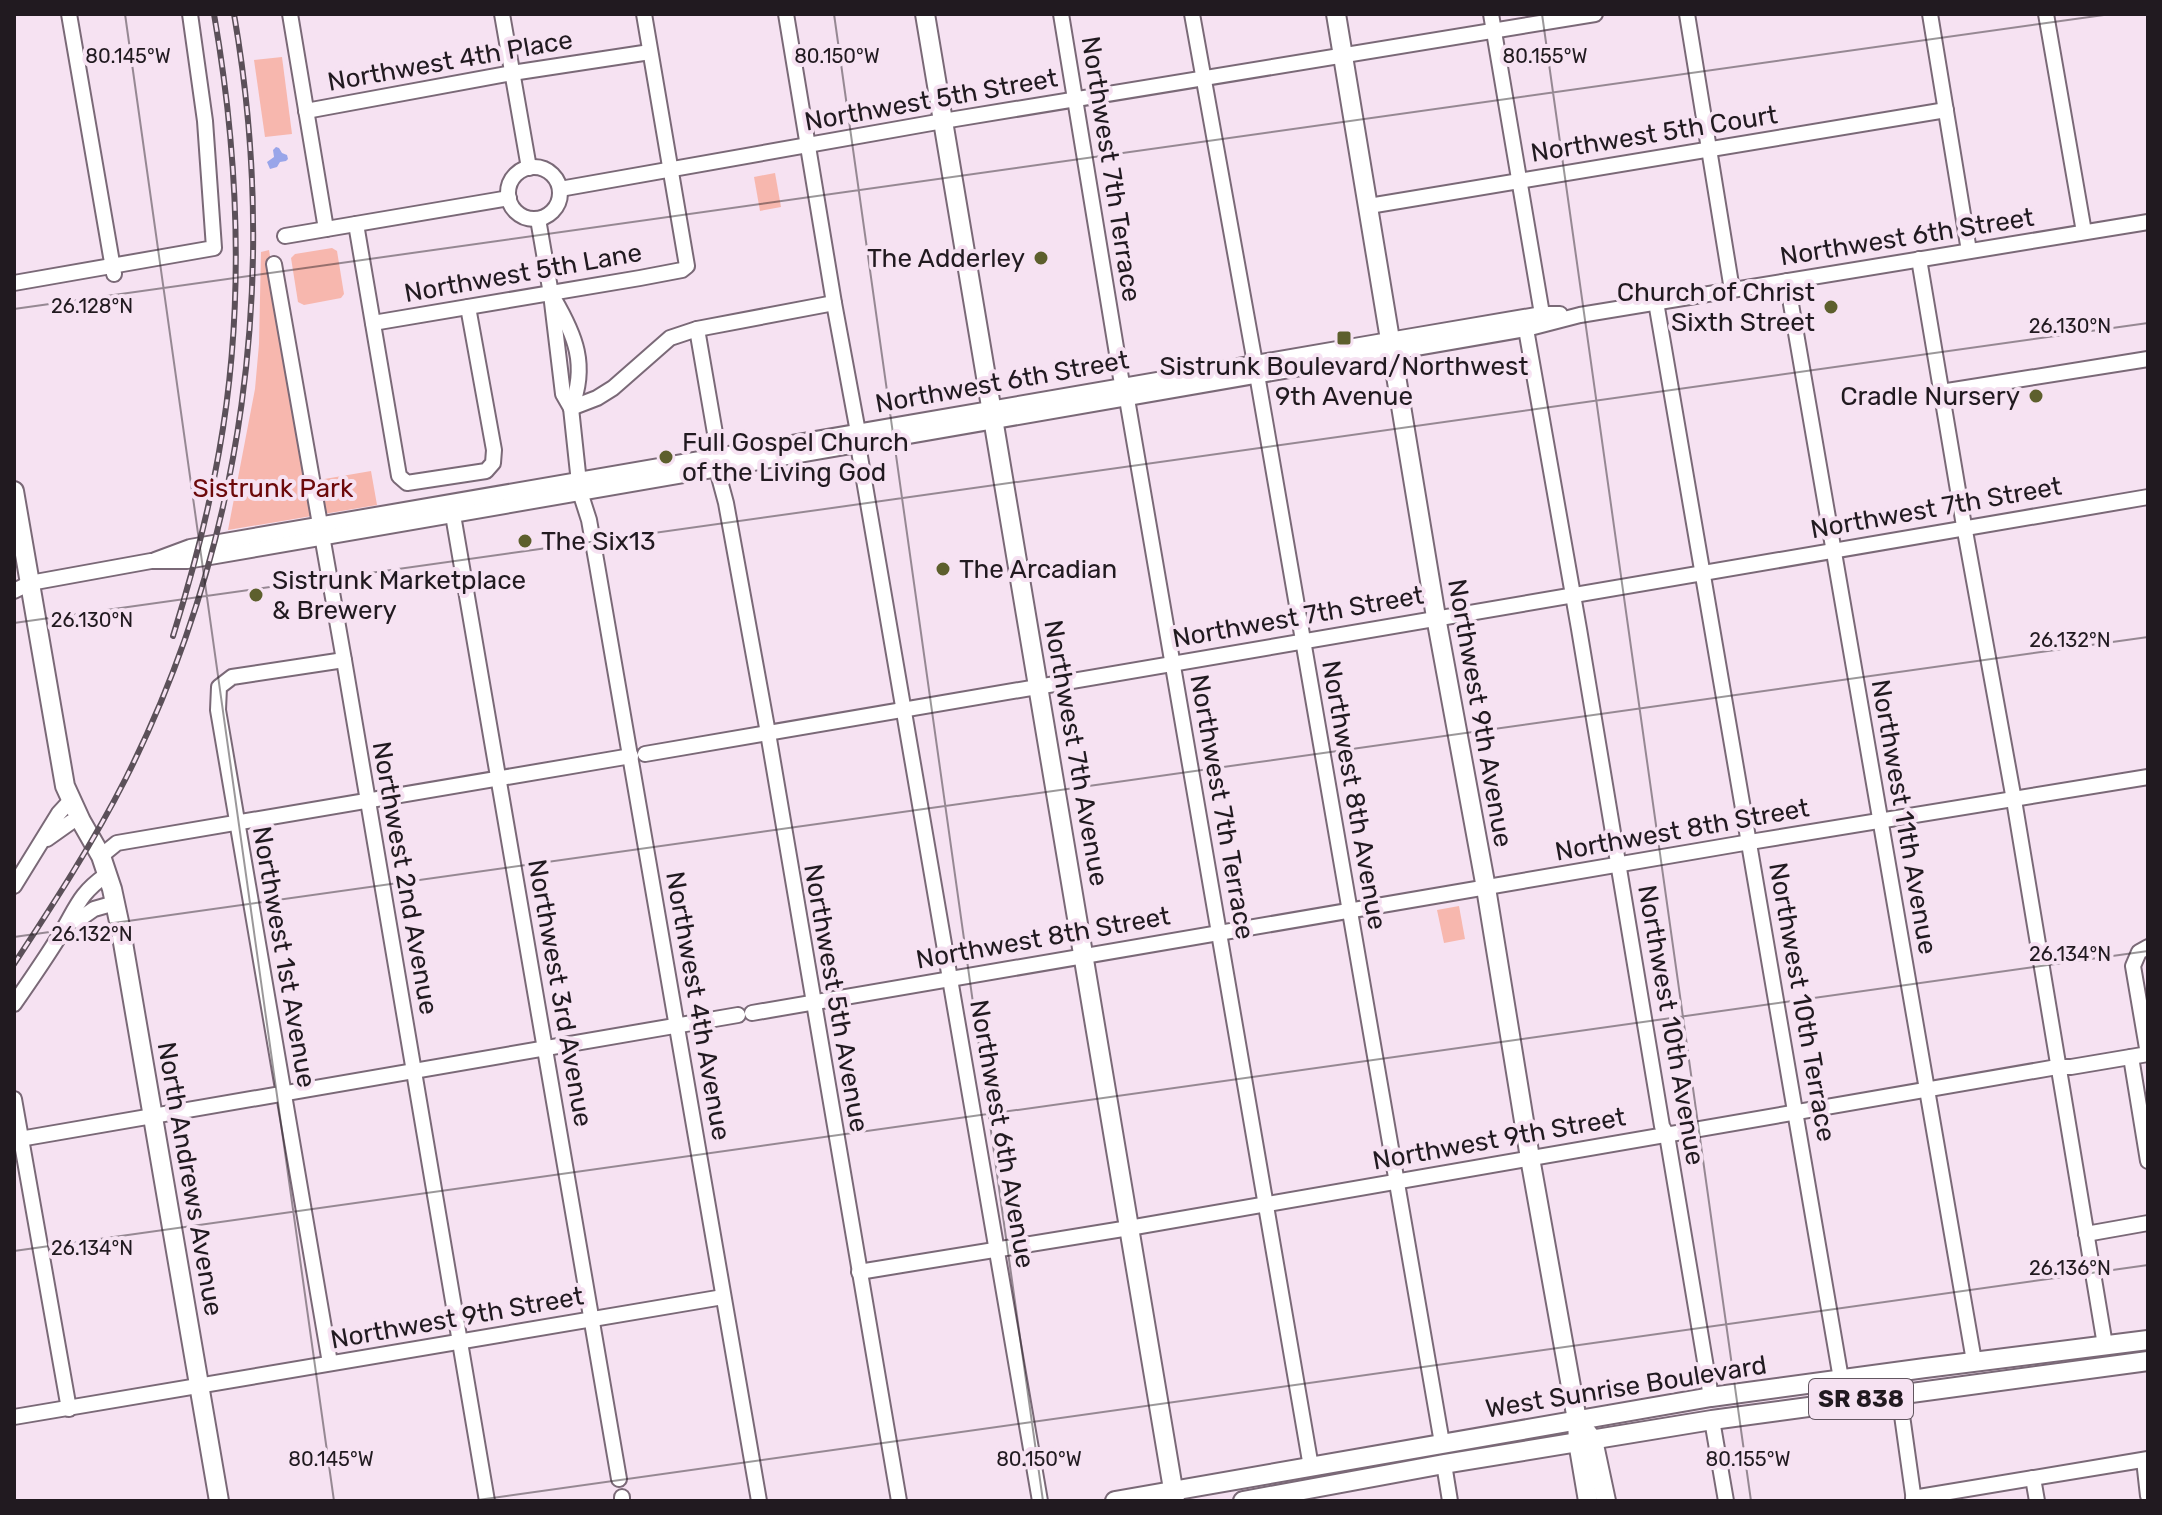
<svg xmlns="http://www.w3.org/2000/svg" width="2162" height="1515" font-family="Rubik,sans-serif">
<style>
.green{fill:#f7b7ae}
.water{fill:#99a5e9}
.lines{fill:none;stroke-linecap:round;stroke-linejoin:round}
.minor-casing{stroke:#7a6977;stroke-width:18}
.major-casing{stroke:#7a6977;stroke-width:22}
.minor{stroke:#fff;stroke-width:14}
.major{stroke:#fff;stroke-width:18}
.rail-casing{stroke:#5b5059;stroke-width:6}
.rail{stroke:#f6e2f2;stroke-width:3;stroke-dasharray:9;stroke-linecap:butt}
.ticks{fill:none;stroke:#211a20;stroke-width:2;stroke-opacity:0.45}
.poi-dot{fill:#5d5f2d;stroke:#f6e2f2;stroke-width:3}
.labels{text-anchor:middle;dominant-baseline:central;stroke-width:8;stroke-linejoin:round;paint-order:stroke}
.shield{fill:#f6e2f2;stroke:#61565f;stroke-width:2}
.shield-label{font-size:24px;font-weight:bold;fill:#211a20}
.street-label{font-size:26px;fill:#211a20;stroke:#f6e2f2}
.poi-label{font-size:26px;fill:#211a20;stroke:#f6e2f2;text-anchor:start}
.park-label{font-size:26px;fill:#6c090a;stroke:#f6e2f2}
.ticks-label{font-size:20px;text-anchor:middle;fill:#211a20;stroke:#f6e2f2;stroke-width:8;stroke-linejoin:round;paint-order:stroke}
</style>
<rect width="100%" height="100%" fill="#f6e2f2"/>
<!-- green -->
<g class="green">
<polygon points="282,57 292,134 265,137 254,60"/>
<polygon points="775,173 781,207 760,211 754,177"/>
<polygon points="332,248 337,251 344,294 341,298 304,305 298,302 291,258 295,254"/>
<polygon points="269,250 307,482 371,471 377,505 228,530 255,389 259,344 261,252"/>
<polygon points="1459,906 1465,939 1444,943 1437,910"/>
</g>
<!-- water -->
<polygon class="water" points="276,147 279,148 282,153 287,155 288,159 286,161 280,162 277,167 270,169 267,162 274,157 273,150"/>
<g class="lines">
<defs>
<g id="minor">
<polyline points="69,14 114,274"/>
<polyline points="290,14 326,229"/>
<polyline points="502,14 529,168"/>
<polyline points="786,14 834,303 858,432"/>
<polyline points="1061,14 1121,378 1127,399 1311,1467"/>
<polyline points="1192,14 1255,363 1442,1443"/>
<polyline points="1491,14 1542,314"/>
<polyline points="1687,14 1732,290"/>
<polyline points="1930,14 1969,251"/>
<polyline points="2046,14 2084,232"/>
<polyline points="306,111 512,73 650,52"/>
<circle cx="534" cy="193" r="26"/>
<polyline points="560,189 943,121 1595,14"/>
<polyline points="1369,206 1946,110"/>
<polyline points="538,219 551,294 563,394 571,408 580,492 589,520 597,565 759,1501"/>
<polyline points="356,224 399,476 407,483 486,471 493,463 494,450 468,307"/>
<polyline points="285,236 509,198"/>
<polyline points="1919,259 1963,520 2014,800 2105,1345"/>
<polyline points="274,264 344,660 487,1501"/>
<polyline points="1787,281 1974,1361"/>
<polyline points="14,283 214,248 205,121 190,14"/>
<path d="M554,299C575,335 588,365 571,408"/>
<polyline points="1656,302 1841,1379"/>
<polyline points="373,323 640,278 682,270 687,266 644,14"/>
<polyline points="697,329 721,468 719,477 726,503 768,733 899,1501"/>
<polyline points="1526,329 1579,629 1662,1126 1667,1135 1711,1397"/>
<polyline points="1941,392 2148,359"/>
<polyline points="571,408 597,398 613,388 670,338 697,329 834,303"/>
<polyline points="858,445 1040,1501"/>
<polyline points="453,515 619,1479"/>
<polyline points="155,560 190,547 1389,340 1542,314 1560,314"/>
<polyline points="14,591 30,583 151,561 187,561 1526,329 1580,315 2148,222"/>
<polyline points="645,754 2148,497"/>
<polyline points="47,839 71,822"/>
<polyline points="101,856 117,843 631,756"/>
<polyline points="14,886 59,813 71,800"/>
<polyline points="70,926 94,909 115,903"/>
<path d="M14,1004C30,981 46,958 60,935C77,907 79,894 106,875"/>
<polyline points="752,1013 1750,842 2148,777"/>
<polyline points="2131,1057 2148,1161"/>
<polyline points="14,1099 69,1409"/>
<polyline points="14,1140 738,1015"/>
<polyline points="2086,1234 2148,1223"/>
<polyline points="859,1272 1129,1228 2057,1067 2071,1067 2148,1054 2133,966 2139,952 2148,947"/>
<polyline points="330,1363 218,710 219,687 232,677 344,660"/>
<polyline points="1899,1394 1914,1501"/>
<polyline points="14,1417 723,1297"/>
<polyline points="1712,1420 1726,1501"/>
<polyline points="2144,1460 2148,1496"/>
<polyline points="1444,1464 1450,1501"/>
<polyline points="2033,1478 2037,1501"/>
<polyline points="622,1497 622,1501"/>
<polyline points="1913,1498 2148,1459"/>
</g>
<g id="major">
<polyline points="925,14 1175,1501"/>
<polyline points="1336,14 1436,617 1486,888 1530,1158 1577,1420 1578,1442 1588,1501"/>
<polyline points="14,491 65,786 81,821 101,856 112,889 121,931 219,1501"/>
<polyline points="1586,1431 1593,1440 1606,1501"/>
<polyline points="1115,1501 1711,1397 1925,1368 2148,1340"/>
<polyline points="1243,1501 1444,1464 1712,1420 2148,1361"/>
</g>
</defs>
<!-- minor casing -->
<use href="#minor" class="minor-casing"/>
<!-- major casing -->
<use href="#major" class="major-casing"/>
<!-- minor -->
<use href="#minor" class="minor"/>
<!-- major -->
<use href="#major" class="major"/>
<defs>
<g id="rail">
<path d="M173,636C192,575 208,515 219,452C245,307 239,159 214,14"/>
<path d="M14,964C54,903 93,843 126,778C245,541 279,274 234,14"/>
</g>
</defs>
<!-- rail casing -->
<use href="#rail" class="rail-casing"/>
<!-- rail -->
<use href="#rail" class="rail"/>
</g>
<!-- ticks -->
<path class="ticks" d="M125,14L334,1501M834,14L1043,1501M1542,14L1751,1501M14,309L2111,14M14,623L2148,323M14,937L2148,637M14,1251L2148,951M471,1501L2148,1265"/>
<!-- markers -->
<g class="poi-dot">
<circle cx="1041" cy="258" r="8"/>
<circle cx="1831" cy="307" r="8"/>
<rect x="1336" y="330" width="16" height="16" rx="4"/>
<circle cx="2036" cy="396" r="8"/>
<circle cx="666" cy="457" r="8"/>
<circle cx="525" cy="541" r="8"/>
<circle cx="943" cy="569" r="8"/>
<circle cx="256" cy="595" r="8"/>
</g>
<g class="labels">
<!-- shield labels -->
<rect class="shield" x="1809" y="1379" width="104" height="40" rx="6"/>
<g class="shield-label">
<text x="1861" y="1399">SR 838</text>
</g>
<!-- street labels -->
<g class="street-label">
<text transform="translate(450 61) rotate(-10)">Northwest 4th Place</text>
<text transform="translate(931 100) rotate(-10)">Northwest 5th Street</text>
<text transform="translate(1654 134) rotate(-9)">Northwest 5th Court</text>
<text transform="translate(1111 169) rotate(81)">Northwest 7th Terrace</text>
<text transform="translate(1907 237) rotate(-9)">Northwest 6th Street</text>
<text transform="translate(523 273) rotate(-10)">Northwest 5th Lane</text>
<text transform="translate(1002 382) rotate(-10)">Northwest 6th Street</text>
<text transform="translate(1936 508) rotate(-10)">Northwest 7th Street</text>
<text transform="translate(1298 617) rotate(-10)">Northwest 7th Street</text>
<text transform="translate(1480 713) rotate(80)">Northwest 9th Avenue</text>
<text transform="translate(1076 753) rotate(80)">Northwest 7th Avenue</text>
<text transform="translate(1354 795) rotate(80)">Northwest 8th Avenue</text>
<text transform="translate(1222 807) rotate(80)">Northwest 7th Terrace</text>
<text transform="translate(1904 817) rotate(80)">Northwest 11th Avenue</text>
<text transform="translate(1682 830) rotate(-10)">Northwest 8th Street</text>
<text transform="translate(405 878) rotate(80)">Northwest 2nd Avenue</text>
<text transform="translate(1043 938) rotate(-10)">Northwest 8th Street</text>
<text transform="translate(284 957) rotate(80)">Northwest 1st Avenue</text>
<text transform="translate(560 993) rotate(80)">Northwest 3rd Avenue</text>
<text transform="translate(836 998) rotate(80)">Northwest 5th Avenue</text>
<text transform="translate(1802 1002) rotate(80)">Northwest 10th Terrace</text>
<text transform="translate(698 1006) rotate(80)">Northwest 4th Avenue</text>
<text transform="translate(1671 1025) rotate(80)">Northwest 10th Avenue</text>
<text transform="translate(1002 1134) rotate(80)">Northwest 6th Avenue</text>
<text transform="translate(1499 1139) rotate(-10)">Northwest 9th Street</text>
<text transform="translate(190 1179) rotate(80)">North Andrews Avenue</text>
<text transform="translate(457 1318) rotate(-10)">Northwest 9th Street</text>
<text transform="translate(1626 1387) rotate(-9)">West Sunrise Boulevard</text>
</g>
<!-- poi labels -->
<g class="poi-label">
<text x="1025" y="258" text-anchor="end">The Adderley</text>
<text x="1815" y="292" text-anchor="end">Church of Christ<tspan x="1815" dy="30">Sixth Street</tspan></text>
<text x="1344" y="366" text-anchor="middle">Sistrunk Boulevard/Northwest<tspan x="1344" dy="30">9th Avenue</tspan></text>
<text x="2020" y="396" text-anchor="end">Cradle Nursery</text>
<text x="682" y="442">Full Gospel Church<tspan x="682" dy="30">of the Living God</tspan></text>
<text x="541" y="541">The Six13</text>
<text x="959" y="569">The Arcadian</text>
<text x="272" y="580">Sistrunk Marketplace<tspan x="272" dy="30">&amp; Brewery</tspan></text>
</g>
<!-- park labels -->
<g class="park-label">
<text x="273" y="488">Sistrunk Park</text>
</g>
</g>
<g class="ticks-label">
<text x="128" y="63">80.145°W</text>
<text x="837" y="63">80.150°W</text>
<text x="1545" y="63">80.155°W</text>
<text x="92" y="313">26.128°N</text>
<text x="2070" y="333">26.130°N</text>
<text x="92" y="627">26.130°N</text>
<text x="2070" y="647">26.132°N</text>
<text x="92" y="941">26.132°N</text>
<text x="2070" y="961">26.134°N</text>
<text x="92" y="1255">26.134°N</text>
<text x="2070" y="1275">26.136°N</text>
<text x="331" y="1466">80.145°W</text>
<text x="1039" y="1466">80.150°W</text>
<text x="1748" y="1466">80.155°W</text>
</g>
<!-- border -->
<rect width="2162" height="1515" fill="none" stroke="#211a20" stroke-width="32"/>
</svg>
